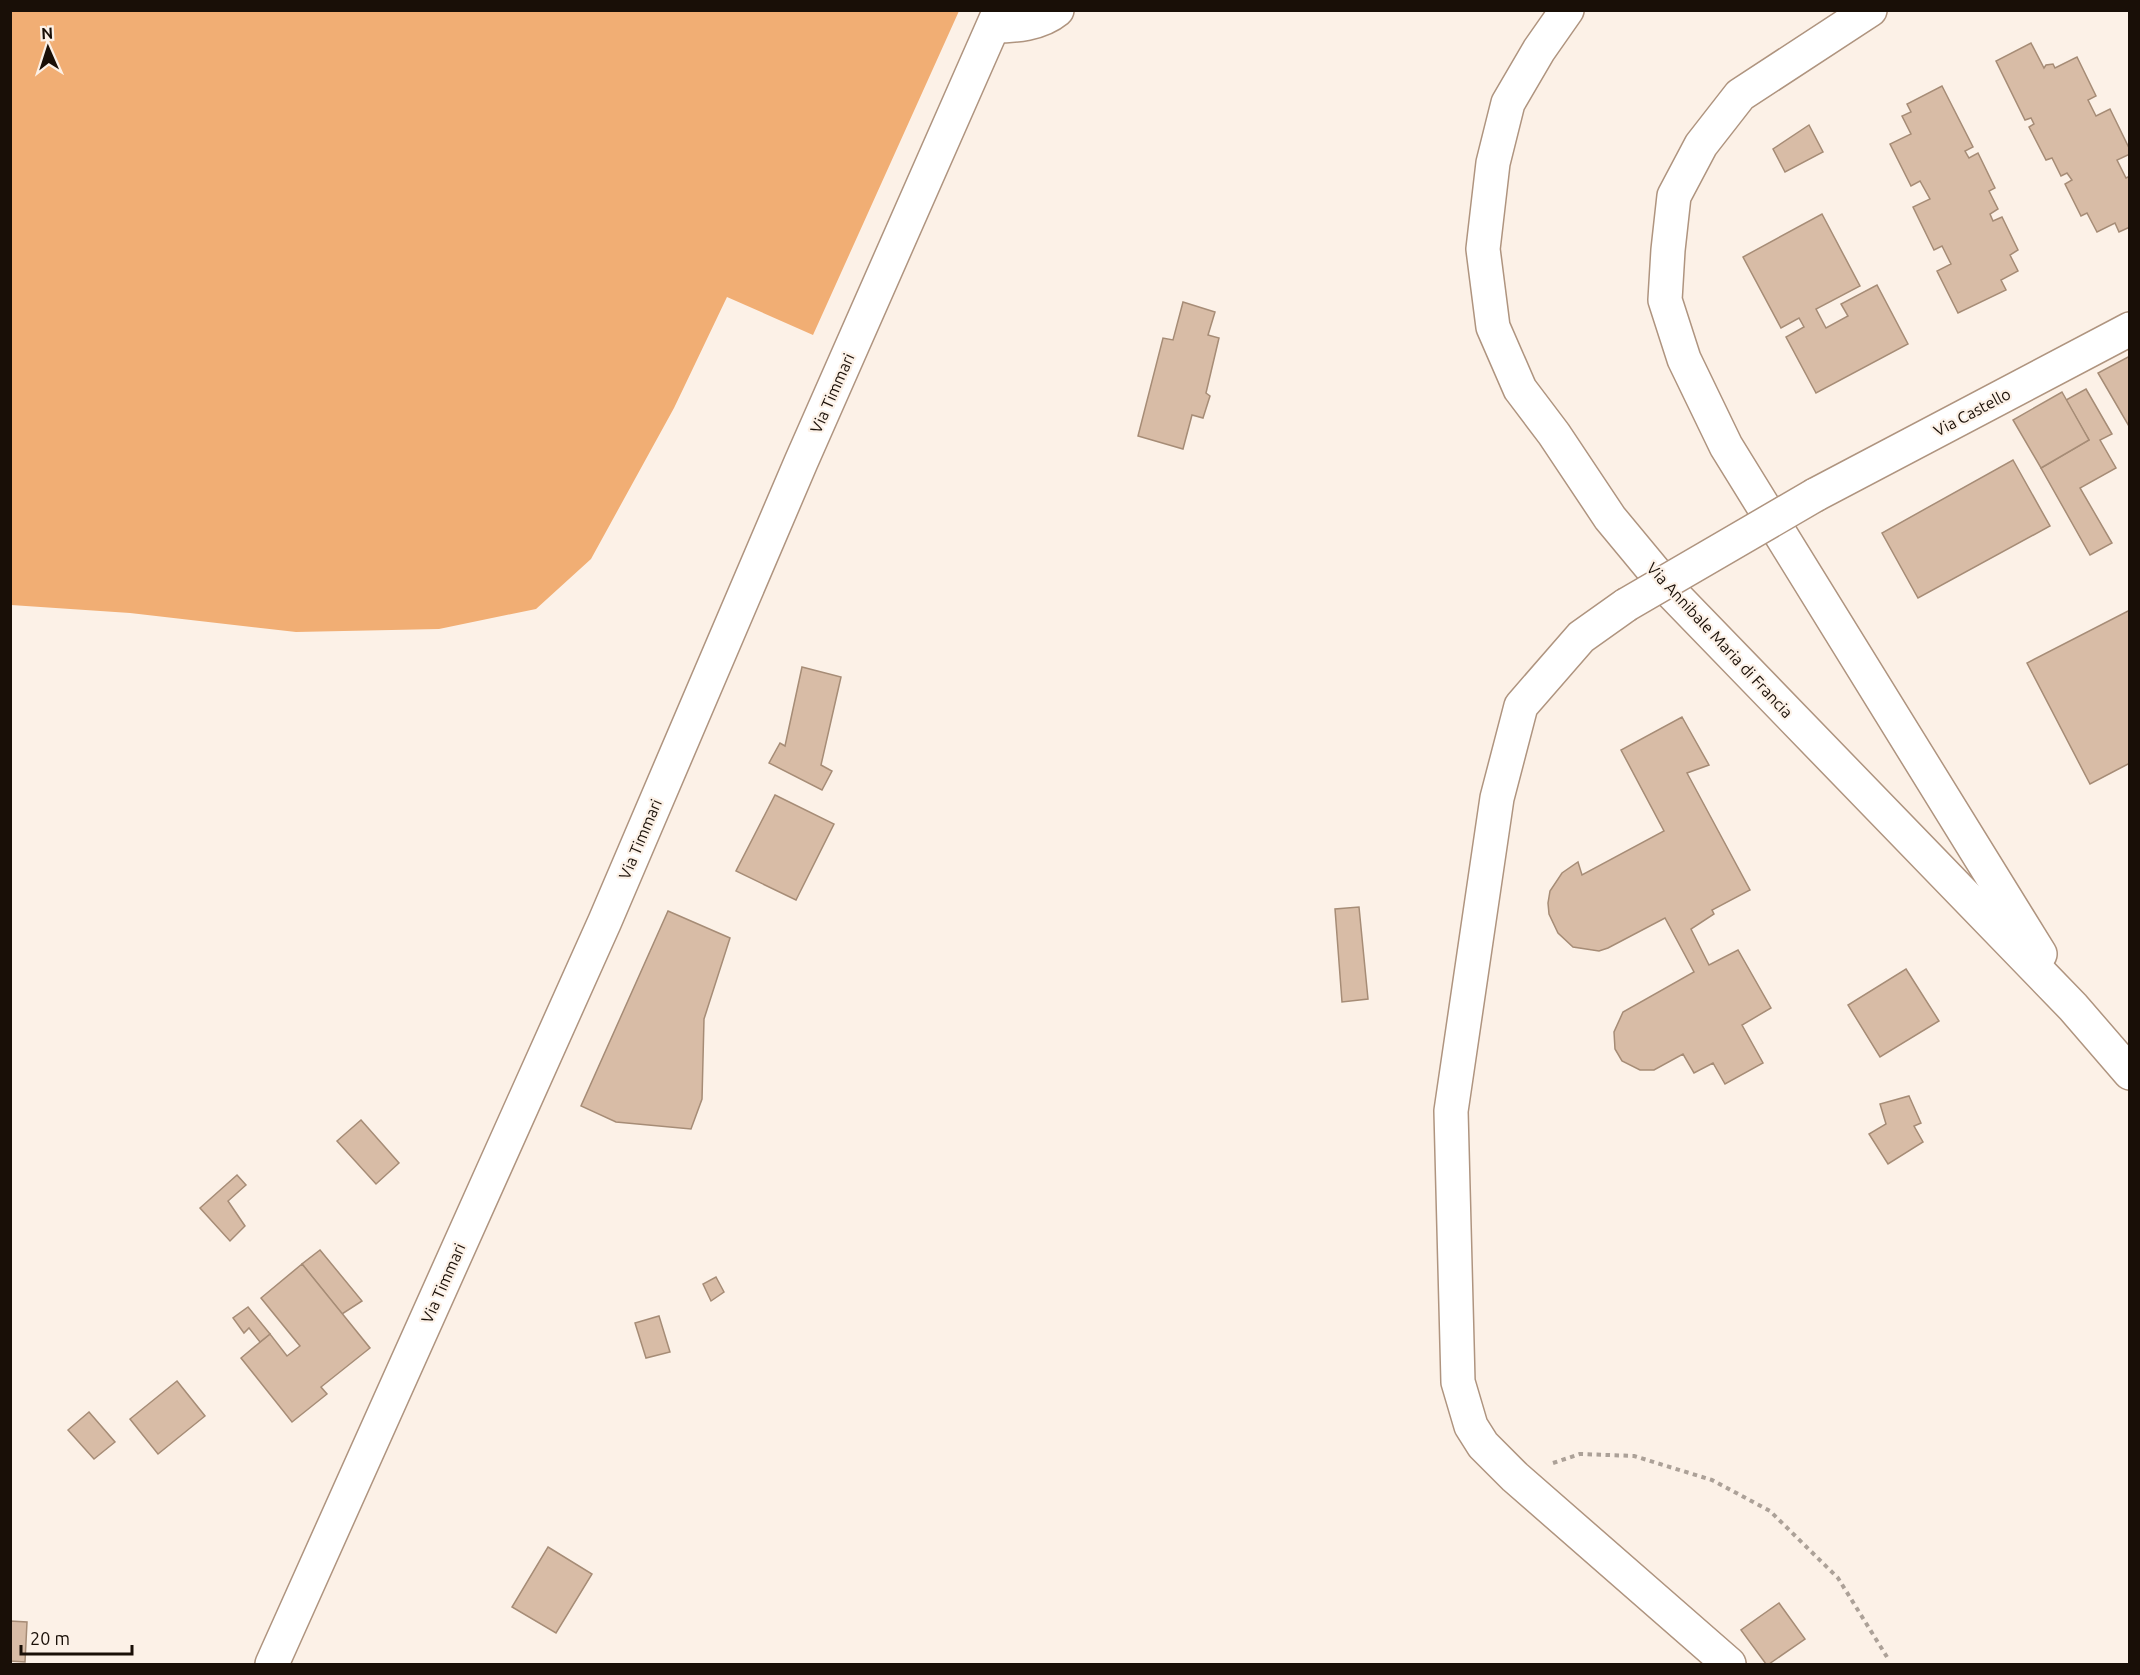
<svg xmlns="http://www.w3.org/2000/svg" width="2140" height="1675" font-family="Ubuntu,sans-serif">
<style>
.forest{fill:#f1ae74}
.building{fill:#d8bca6;stroke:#a68c76;stroke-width:1.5}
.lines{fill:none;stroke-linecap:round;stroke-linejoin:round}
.minor-casing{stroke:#af947f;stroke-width:36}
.major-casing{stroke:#af947f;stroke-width:36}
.path{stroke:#aca198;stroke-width:4;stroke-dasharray:4.5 4.5;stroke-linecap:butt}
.minor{stroke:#fff;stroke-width:33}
.major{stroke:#fff;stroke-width:33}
.minor-bridge-casing{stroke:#af947f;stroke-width:36;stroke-linecap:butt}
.minor-bridge{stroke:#fff;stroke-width:33}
.labels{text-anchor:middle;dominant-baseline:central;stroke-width:4.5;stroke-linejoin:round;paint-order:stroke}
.street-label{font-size:16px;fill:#190f07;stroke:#fcf1e7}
</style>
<rect width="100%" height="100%" fill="#fcf1e7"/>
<!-- forest -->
<polygon class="forest" points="10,11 11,10 959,11 813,335 727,297 674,408 591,559 536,609 439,629 296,632 130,613 11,605"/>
<!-- building -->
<g class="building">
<polygon points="2031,43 2044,68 2046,65 2053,64 2055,68 2077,57 2096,96 2088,100 2096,116 2110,109 2130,150 2130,154 2117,160 2126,178 2130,176 2130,227 2119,232 2115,223 2097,232 2087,213 2081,216 2065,184 2072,180 2067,173 2061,176 2052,158 2046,160 2029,127 2034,124 2031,118 2025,120 1996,61"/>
<polygon points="1942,86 1973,147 1965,151 1969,158 1978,153 1995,188 1989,191 1998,209 1990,214 1993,221 2002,217 2018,250 2010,255 2018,271 2001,280 2006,290 1958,313 1937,271 1951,264 1942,246 1934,250 1913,207 1930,199 1920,181 1911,186 1890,144 1911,134 1902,116 1911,112 1907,104"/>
<polygon points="1809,125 1823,152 1785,172 1773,149"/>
<polygon points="1822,214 1860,286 1816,309 1826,328 1848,316 1841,304 1877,285 1908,344 1816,393 1786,337 1804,327 1799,318 1781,328 1743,257"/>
<polygon points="1183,302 1215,312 1208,335 1219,338 1206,393 1210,396 1203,418 1192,415 1183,449 1138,436 1163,338 1173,340"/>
<polygon points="2130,356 2130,428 2098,373"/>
<polygon points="2086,389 2112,434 2100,440 2116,468 2080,488 2112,543 2090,555 2041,468 2089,440 2066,400"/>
<polygon points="2062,392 2089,440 2041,468 2013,420"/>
<polygon points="2013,460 2050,526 1918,598 1882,533"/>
<polygon points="2130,610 2130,763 2090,784 2027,663"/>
<polygon points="802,667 841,677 821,765 832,771 822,790 769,763 780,743 785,746"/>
<polygon points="1682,717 1709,765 1687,773 1750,890 1712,910 1714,914 1691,929 1709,965 1738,950 1771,1008 1742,1025 1763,1063 1725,1084 1713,1063 1694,1073 1683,1054 1654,1070 1640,1070 1622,1061 1615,1049 1614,1032 1623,1012 1694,972 1665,918 1608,948 1599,951 1573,947 1558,933 1549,914 1548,903 1550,891 1562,873 1578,862 1582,875 1664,831 1621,750"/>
<polygon points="775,795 834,824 796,900 736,871"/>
<polygon points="1359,907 1368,999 1342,1002 1335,909"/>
<polygon points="668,911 730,938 704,1019 702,1099 691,1129 616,1122 581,1106"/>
<polygon points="1906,969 1939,1021 1880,1057 1848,1005"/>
<polygon points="1909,1096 1921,1123 1914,1126 1923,1142 1888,1164 1869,1134 1886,1124 1880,1104"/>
<polygon points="361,1120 399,1163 376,1184 337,1141"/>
<polygon points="237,1175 246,1185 228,1201 245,1226 230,1241 200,1208"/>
<polygon points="320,1250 362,1301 342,1314 302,1264"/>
<polygon points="302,1264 370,1348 321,1387 327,1394 292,1422 241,1358 270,1334 287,1356 300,1346 261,1298"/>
<polygon points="716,1277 724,1292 711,1301 703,1284"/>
<polygon points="248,1307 270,1334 260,1342 249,1328 244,1333 233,1318"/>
<polygon points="659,1316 670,1352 646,1358 635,1323"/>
<polygon points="177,1381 205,1416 158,1454 130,1419"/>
<polygon points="89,1412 115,1442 94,1459 68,1430"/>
<polygon points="548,1547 592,1574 556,1633 512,1607"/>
<polygon points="1779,1603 1805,1639 1769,1664 1766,1664 1741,1630"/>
<polygon points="10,1621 27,1622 25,1662 10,1661"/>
</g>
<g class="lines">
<defs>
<g id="minor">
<path d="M994,26C1015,26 1040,24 1057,10"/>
<polyline points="1815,495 2130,329"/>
<polyline points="1626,605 1581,637 1521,706 1497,798 1451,1111 1458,1382 1471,1426 1483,1445 1515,1477 1729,1664"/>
</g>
<g id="major">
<polyline points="1567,10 1539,50 1508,103 1493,163 1483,249 1493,327 1520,389 1554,434 1610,518 1673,594 2073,1007 2130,1073"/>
<polyline points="1870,10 1740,95 1701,145 1674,196 1668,250 1665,300 1684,359 1726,446 2040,954"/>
<polyline points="272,1664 605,921 801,462 1000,10"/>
</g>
</defs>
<!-- minor casing -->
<use href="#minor" class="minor-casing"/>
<!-- major casing -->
<use href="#major" class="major-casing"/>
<!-- path -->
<polyline class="path" points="1553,1463 1580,1454 1634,1456 1712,1480 1770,1511 1838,1578 1887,1657"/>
<!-- minor -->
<use href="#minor" class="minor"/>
<!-- major -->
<use href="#major" class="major"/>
<defs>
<polyline id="minor-bridge" points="1626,605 1815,495"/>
</defs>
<!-- minor-bridge casing -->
<use href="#minor-bridge" class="minor-bridge-casing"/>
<!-- minor-bridge -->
<use href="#minor-bridge" class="minor-bridge"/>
</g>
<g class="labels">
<!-- street labels -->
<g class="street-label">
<text transform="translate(832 393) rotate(-66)">Via Timmari</text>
<text transform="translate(1972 412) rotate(-28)">Via Castello</text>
<text transform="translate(1720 640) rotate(47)">Via Annibale Maria di Francia</text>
<text transform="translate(640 839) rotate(-67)">Via Timmari</text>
<text transform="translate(443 1283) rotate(-66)">Via Timmari</text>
</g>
</g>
<!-- border -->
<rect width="2140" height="1675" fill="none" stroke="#190f07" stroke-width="24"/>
<!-- north arrow -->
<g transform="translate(48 48) rotate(357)" stroke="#fcf1e7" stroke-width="4.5" paint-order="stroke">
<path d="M0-4.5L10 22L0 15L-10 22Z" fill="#190f07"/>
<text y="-9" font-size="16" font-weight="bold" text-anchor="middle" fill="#190f07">N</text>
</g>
<!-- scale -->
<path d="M21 1645v9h111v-9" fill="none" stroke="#190f07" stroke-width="3"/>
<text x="30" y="1645" font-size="18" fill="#190f07" stroke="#fcf1e7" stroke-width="4.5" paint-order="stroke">20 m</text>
</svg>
